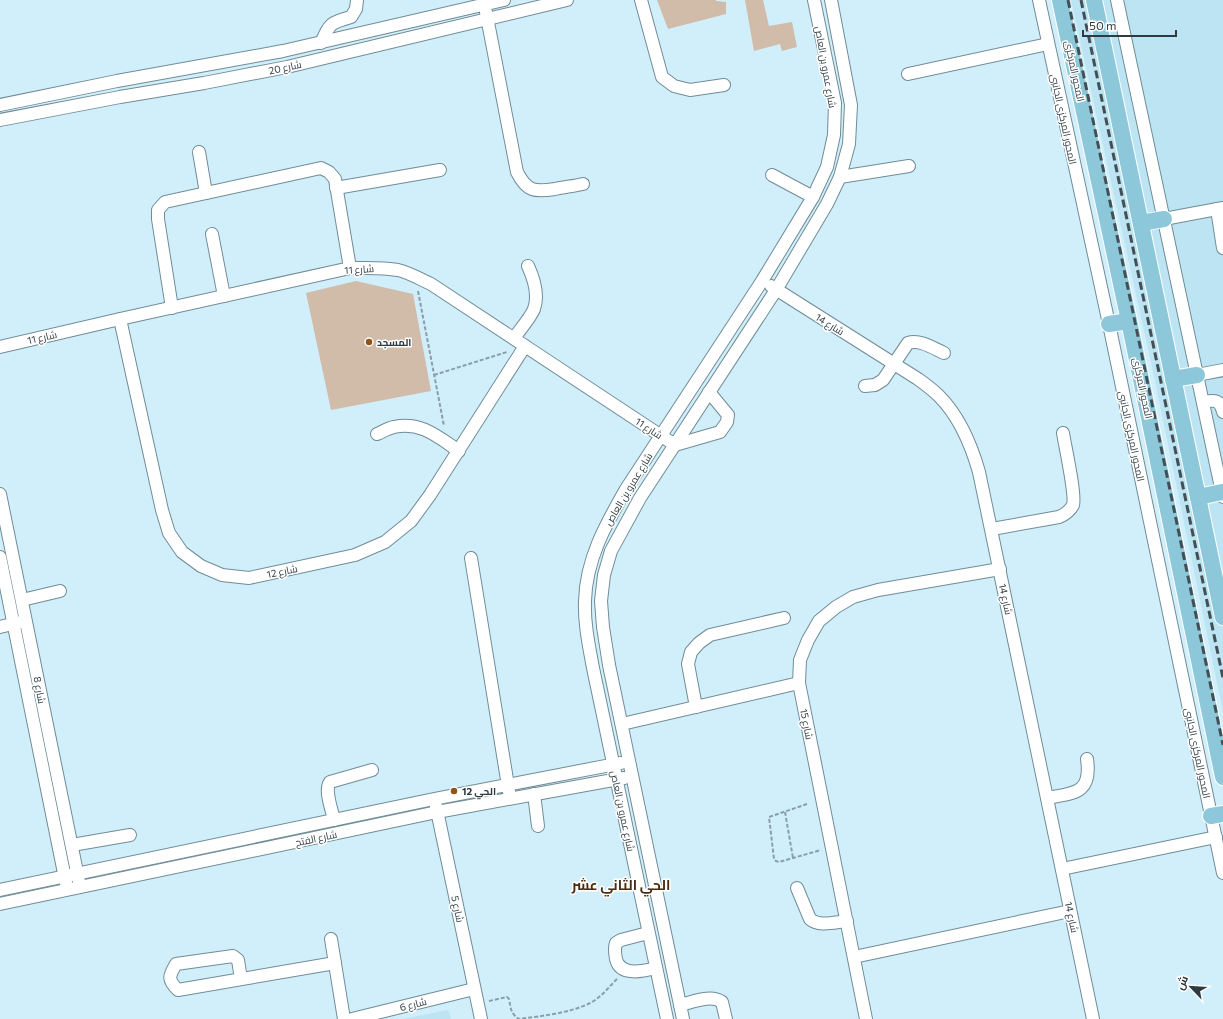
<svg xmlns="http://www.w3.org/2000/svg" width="1223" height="1019" font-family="Commissioner,Cairo,sans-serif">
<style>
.built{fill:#bde4f3}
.building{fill:#d1bba9}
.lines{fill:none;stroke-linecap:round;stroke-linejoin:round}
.minor-casing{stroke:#708c96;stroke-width:14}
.major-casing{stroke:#fff;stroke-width:18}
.path{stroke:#899fa8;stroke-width:2;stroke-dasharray:4 2;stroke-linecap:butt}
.minor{stroke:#fff;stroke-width:12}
.major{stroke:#8cc8da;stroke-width:16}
.rail{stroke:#425056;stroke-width:3;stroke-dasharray:8 4;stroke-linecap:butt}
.poi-dot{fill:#905415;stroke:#fff;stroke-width:1.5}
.labels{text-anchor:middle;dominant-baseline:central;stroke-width:3;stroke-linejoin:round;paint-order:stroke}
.street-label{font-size:10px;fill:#2e3a3f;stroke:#fff}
.poi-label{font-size:10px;font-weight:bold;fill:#2e3a3f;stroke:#fff;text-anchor:start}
.district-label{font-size:14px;font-weight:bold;fill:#4a2c10;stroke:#fff}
</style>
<rect width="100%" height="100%" fill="#d1effb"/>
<!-- built -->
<g class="built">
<polygon points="1071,0 1223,0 1223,712 1152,367"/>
<polygon points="448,1010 451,1019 403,1019"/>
</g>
<!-- building -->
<g class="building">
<polygon points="657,0 716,0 716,1 726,2 726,14 668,29"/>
<polygon points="745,0 763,0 769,26 792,22 797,47 782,51 780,44 754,51"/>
<polygon points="356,281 413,294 431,391 331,410 306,293"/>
</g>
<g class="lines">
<defs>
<g id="minor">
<polyline points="641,0 662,77 674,86 690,90 724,85"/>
<polyline points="1039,0 1109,324 1223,873"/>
<polyline points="1117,0 1223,497"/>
<path d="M486,12L517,172C527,192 535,192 555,189C565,187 574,186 583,184"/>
<path d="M321,43C330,23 330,23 351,17L356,9L357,0"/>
<polyline points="908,74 1048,44"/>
<polyline points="0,105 117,81 283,51 504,0"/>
<polyline points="0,120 120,97 204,83 287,67 567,0"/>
<polyline points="199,152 206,193"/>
<polyline points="772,175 813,197"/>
<polyline points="840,177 909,166"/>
<polyline points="336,188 440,170"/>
<polyline points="1217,209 1223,248"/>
<polyline points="1164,219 1223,208"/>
<polyline points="212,234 224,296"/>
<path d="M771,286L918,379C925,384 933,390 939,396C960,417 971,444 979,472L1093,1019"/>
<polyline points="172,308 158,219 158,210 165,202 321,168 329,172 335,179 350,268"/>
<polyline points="120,319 162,510 169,533 182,552 201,566 222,575 249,578 355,555 385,542 411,521 430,495 525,346"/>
<path d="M514,338C519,331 531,317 534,309C539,295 534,279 528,266"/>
<path d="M0,347L120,319L350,268C366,268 382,267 398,270C410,273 420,279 431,284L675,445L720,432L727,422L728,415L709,392"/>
<polyline points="1197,375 1223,370"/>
<path d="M865,386L875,385L883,380L908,343C920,339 933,348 944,353"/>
<path d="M1203,402C1214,400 1220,399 1223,412"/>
<path d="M377,434C382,432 388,428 394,427C421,421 438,437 459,451"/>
<polyline points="0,494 79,882"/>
<path d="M992,529L1059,517C1066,514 1070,511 1073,505C1076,495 1065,446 1063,433"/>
<polyline points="0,557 66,883"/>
<polyline points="471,558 509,792"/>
<polyline points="22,600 60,591"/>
<polyline points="0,627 21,622"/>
<polyline points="696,707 688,664 691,652 699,643 710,635 784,618"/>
<polyline points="622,724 799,683"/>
<polyline points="534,794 538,826"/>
<path d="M1047,798C1074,793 1092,794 1087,759"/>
<polyline points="436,806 481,1019"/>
<path d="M334,820C332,810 324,790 330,782L372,770"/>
<polyline points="72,845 130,835"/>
<polyline points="1062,869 1216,837"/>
<path d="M797,888L810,919C819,927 835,922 847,921"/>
<polyline points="0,890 434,799 621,763"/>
<polyline points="0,904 437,812 624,778"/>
<path d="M648,933L621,940L616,943C614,949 615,953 616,959C620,977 644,971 656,968"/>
<polyline points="331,939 344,1019"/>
<polyline points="854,957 1070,911"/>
<path d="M241,979L238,960L233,956L176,964C169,976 167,979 178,990L335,963"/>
<path d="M680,1005C693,1002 711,994 722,1002L726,1019"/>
<polyline points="352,1019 474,989"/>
<path d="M667,1019L593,668C589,646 584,623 585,601C586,559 606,524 626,489L762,281L813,197L827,167L834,135L835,103L814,0"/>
<polyline points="683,1019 609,665 603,627 601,601 604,575 611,551 640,498 776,290 827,204 840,177 849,144 851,105 831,0"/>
<polyline points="866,1019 799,683 800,660 808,640 819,621 836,607 853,597 878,590 1000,569"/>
</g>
<g id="major">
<polyline points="1060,0 1129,321 1223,777"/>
<polyline points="1094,0 1223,617"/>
<polyline points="1141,223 1164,219"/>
<polyline points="1109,324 1129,321"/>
<polyline points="1173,379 1197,375"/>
<polyline points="1198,497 1222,492"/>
<polyline points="1211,816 1223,814"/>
</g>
</defs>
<!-- minor casing -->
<use href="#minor" class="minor-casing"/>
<!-- major casing -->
<use href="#major" class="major-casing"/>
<!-- path -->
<g class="path">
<polyline points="418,291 444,426"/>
<polyline points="434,375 507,352"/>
<polyline points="807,804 769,817 774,859 776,861 779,862 821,850"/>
<polyline points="785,812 793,858"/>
<path d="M489,1001L507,997L509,999C511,1008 510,1013 519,1019C541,1016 572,1013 592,1002C602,996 609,987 617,979"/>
</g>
<!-- minor -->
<use href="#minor" class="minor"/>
<!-- major -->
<use href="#major" class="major"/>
<!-- rail -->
<g class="rail">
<polyline points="1068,0 1223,745"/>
<polyline points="1081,0 1223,678"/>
</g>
</g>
<!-- markers -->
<g class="poi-dot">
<circle cx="369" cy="342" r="4"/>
<circle cx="454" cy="791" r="4"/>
</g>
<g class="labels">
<!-- street labels -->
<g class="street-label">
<text transform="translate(285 67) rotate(-12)">شارع 20</text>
<text transform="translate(826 67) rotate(80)">شارع عمرو بن العاص</text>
<text transform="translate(1075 71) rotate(78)">المحور المركزى</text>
<text transform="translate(1064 119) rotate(78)">المحور المركزى الجانبى</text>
<text transform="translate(359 269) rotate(-4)">شارع 11</text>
<text transform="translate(830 324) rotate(32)">شارع 14</text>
<text transform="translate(42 337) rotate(-13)">شارع 11</text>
<text transform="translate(1143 388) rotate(78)">المحور المركزى</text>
<text transform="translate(649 428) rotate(33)">شارع 11</text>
<text transform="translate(1132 436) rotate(78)">المحور المركزى الجانبى</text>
<text transform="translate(628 489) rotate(-59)">شارع عمرو بن العاص</text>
<text transform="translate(282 571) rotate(-12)">شارع 12</text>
<text transform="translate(1006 599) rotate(78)">شارع 14</text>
<text transform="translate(40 690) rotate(79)">شارع 8</text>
<text transform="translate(807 724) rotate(79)">شارع 15</text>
<text transform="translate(1198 753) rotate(78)">المحور المركزى الجانبى</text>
<text transform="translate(623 811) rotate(78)">شارع عمرو بن العاص</text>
<text transform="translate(316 838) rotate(-12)">شارع الفتح</text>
<text transform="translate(458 909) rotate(78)">شارع 5</text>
<text transform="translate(1072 917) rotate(78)">شارع 14</text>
<text transform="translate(413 1004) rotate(-14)">شارع 6</text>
</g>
<!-- poi labels -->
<g class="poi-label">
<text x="377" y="342">المسجد</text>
<text x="462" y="791">الحي 12</text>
</g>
<!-- district labels -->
<g class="district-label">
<text x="621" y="884">الحي الثاني عشر</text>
</g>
</g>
<!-- north arrow -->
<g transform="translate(1191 987) rotate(295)" stroke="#ffffff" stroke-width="3" paint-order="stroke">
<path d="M0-3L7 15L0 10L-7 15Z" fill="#2e3a3f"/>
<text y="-6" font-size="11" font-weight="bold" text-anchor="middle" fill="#2e3a3f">ش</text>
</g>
<!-- scale -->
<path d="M1083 30v6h93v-6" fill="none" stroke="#2e3a3f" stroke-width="2"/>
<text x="1089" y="30" font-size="12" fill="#2e3a3f" stroke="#ffffff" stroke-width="3" paint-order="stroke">50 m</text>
</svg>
